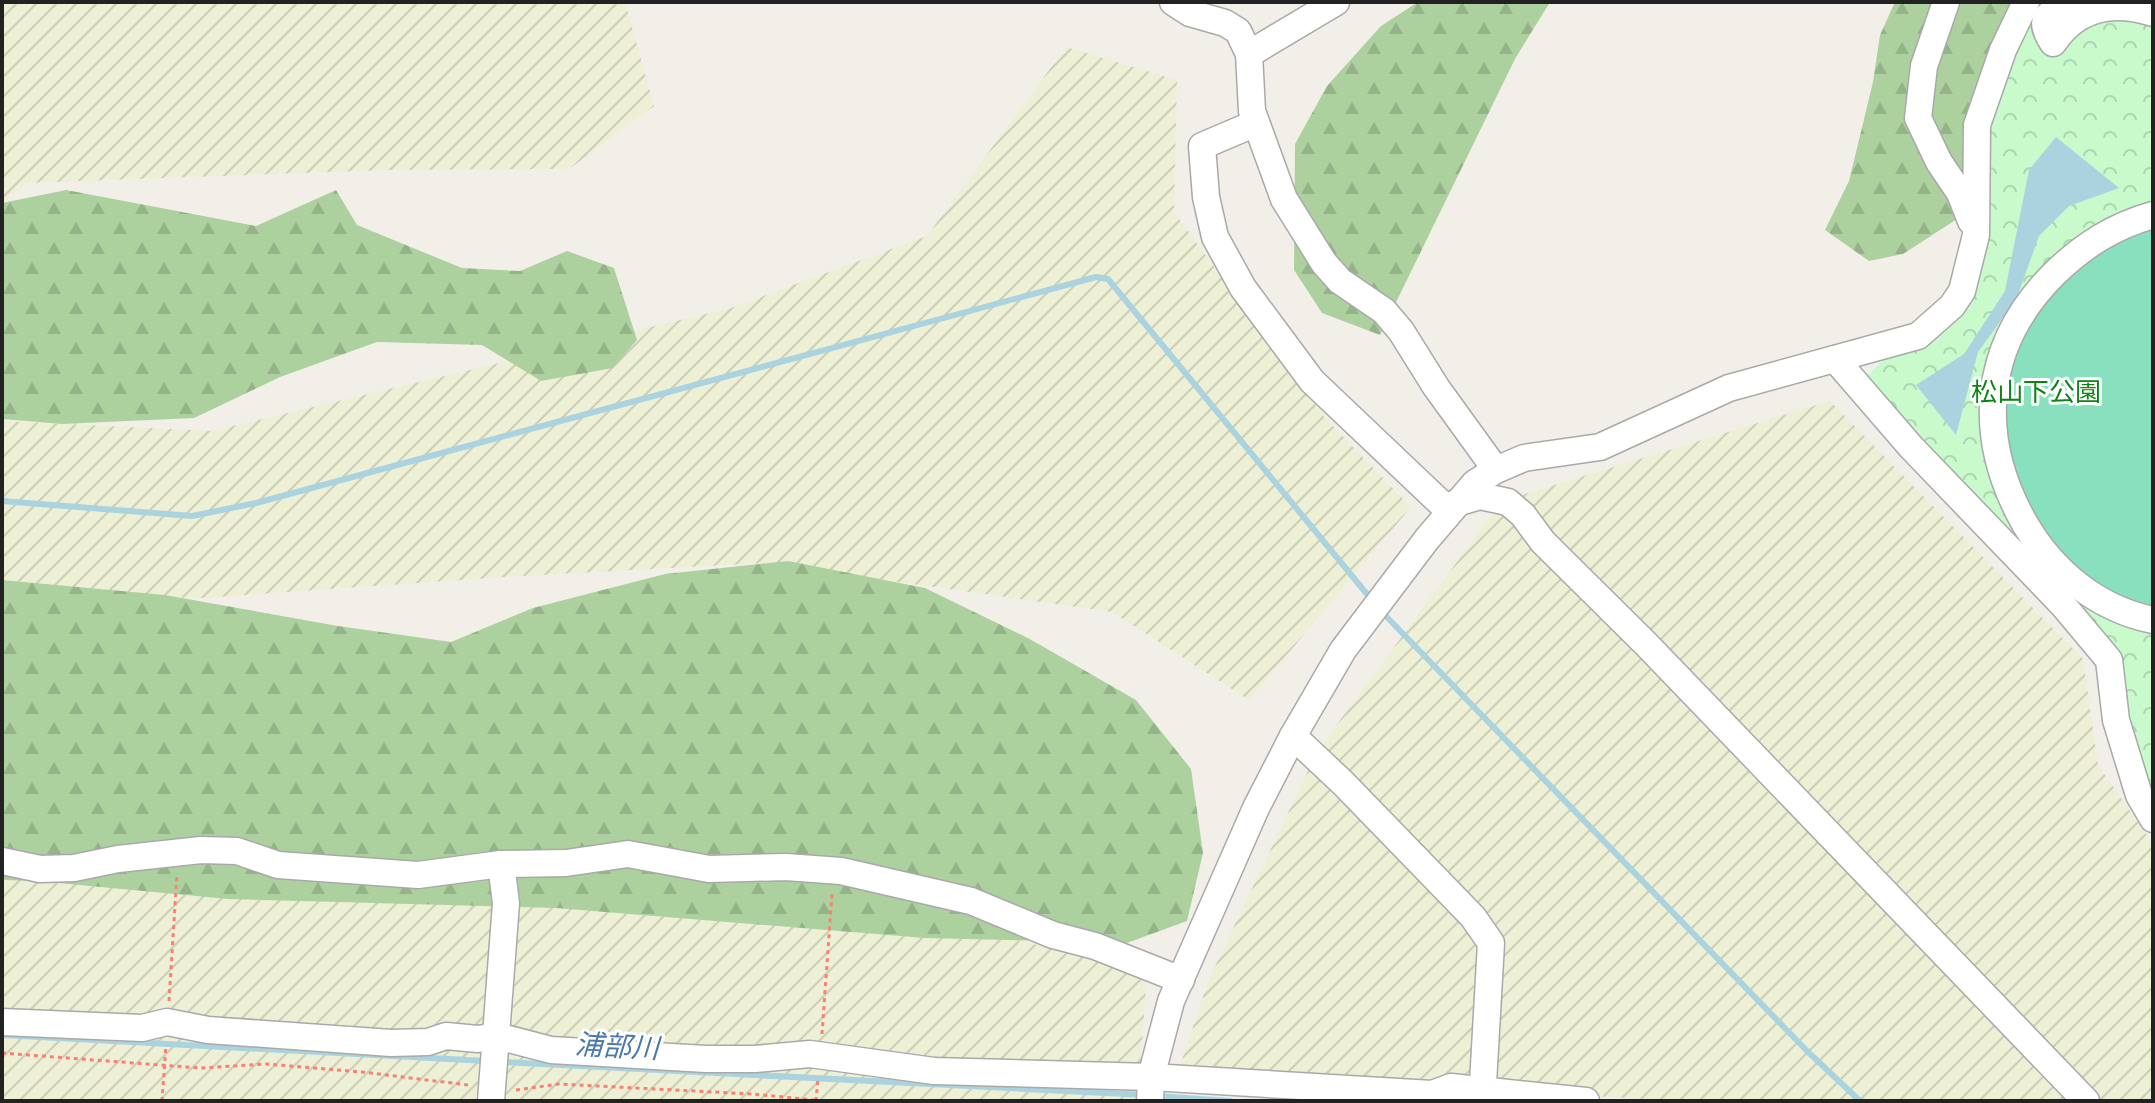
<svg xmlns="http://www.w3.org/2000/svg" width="2155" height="1103" font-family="Montserrat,'Noto Sans JP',sans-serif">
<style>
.farmland{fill:url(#farmland-furrows)}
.forest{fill:url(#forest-firs)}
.park{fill:url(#park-crowns)}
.pitch{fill:#88e0be}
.water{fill:#aad3df}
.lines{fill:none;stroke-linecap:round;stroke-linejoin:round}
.stream{stroke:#aad3df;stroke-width:6}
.minor-casing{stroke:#a9a9a9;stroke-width:29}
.path{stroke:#fa8072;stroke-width:3;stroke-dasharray:4 4;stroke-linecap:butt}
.minor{stroke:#fff;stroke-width:26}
.labels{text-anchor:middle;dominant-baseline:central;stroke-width:6;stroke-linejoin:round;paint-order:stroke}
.park-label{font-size:26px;fill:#0c8416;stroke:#fff}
.water-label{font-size:28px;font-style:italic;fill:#4a7aab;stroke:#fff}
</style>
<defs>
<pattern id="farmland-furrows" width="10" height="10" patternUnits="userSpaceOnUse" patternTransform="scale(2)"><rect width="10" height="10" fill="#eef0d5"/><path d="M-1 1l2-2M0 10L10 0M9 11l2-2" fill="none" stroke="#ccceb7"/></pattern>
<pattern id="forest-firs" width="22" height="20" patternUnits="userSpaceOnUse" patternTransform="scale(2)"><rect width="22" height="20" fill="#add19e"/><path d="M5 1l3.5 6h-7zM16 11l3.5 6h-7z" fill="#95b388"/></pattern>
<pattern id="park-crowns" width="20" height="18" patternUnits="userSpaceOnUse" patternTransform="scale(2)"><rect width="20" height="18" fill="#c8facc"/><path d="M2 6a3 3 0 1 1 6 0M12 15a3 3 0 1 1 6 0" fill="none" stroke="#acd6af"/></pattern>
</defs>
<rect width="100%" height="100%" fill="#f2efe9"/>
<!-- farmland -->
<g class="farmland">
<polygon points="2,2 625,2 654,106 569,169 386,170 25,183 2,204"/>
<polygon points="1066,47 1177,80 1174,212 1325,418 1411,507 1249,700 1112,612 762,563 505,577 201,598 2,594 2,421 212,431 731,308 927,236"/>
<polygon points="1830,401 2083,659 2098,765 2153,844 2153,1101 1687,1101 1177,1075 1209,979 1318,750 1502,501"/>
<polygon points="2,859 854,900 1147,972 1138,1101 2,1101"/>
</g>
<!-- forest -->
<g class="forest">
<polygon points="1418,2 1550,2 1515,59 1380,335 1322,313 1294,270 1295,144 1327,86 1381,26"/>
<polygon points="1895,2 2052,2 1974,208 1903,254 1869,261 1825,230 1849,181 1873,82 1880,35"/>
<polygon points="66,190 256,226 336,190 357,225 462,268 520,271 567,251 614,268 637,340 613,368 541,381 482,345 377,342 280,377 194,418 62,424 2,419 2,203"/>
<polygon points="788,561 925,588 1028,638 1136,700 1191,769 1203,853 1187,921 1127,943 925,938 556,908 228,899 37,881 2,880 2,580 165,595 338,626 451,642 533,608 665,574"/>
</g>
<!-- park -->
<polygon class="park" points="2037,2 2153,2 2153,796 2144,767 2126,737 2121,653 1989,510 1872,392 1865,378 1890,353 1957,306 1989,116"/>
<!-- pitch -->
<polygon class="pitch" points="2153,221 2153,619 2050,561 1995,439 1996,380 2077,251"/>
<!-- water -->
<polygon class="water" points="2056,137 2119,188 2069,206 2039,236 2016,300 1978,352 1956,435 1916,385 1964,354 2005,291 2029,170"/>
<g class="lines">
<!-- stream -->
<g class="stream">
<polyline points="2,501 192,516 256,503 1096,277 1108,279 1371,599"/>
<polyline points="1381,611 1807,1051 1860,1101"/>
<polyline points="2,1035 486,1061"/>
<polyline points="501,1062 1145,1095"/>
<polyline points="1156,1096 1230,1101"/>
</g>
<defs>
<g id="minor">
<polyline points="1173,2 1190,13 1225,23 1238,31 1249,54 1252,111 1284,199 1324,263 1340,281 1384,311 1401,331 1436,387 1496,470"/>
<polyline points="1946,2 1924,66 1918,118 1939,162 1960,193 1971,221"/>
<path d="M2070,2C2048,14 2036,17 2053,43C2077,7 2113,0 2153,13"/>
<polyline points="1249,54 1336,2"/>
<polyline points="1256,123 1202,146 1206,197 1215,237 1243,288 1312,381 1449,511"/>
<path d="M2153,215C2114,226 2084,245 2055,273C1982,345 1975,436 2025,524C2053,572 2098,609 2153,620"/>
<polyline points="1835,359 1911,447 2063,605 2109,660 2116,720 2139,795 2153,819"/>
<polyline points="1456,503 1480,496 1508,502 1523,515 1543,542 1647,645 2086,1101"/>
<polyline points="1293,736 1343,783 1473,917 1491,943 1482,1101"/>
<polyline points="2,861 40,869 74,868 118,859 201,850 237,851 278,865 418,875 501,864 566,863 628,854 709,869 786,867 841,871 971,901 1053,935 1095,946 1181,980"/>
<polyline points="2,1022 142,1028 167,1022 208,1030 391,1043 428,1042 446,1036 478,1039 497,1036 551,1050 706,1059 755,1059 810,1054 934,1071 1151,1077 1432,1094 1451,1087 1586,1101"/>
<polyline points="491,1101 506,903 501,864"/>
<polyline points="1150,1101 1151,1077 1171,1001 1256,808 1293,736 1343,650 1427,539 1475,483 1496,470 1524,458 1600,447 1729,388 1918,336 1952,306 1962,291 1976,235 1977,125 2003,50 2026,2"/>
</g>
</defs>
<!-- minor casing -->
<use href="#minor" class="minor-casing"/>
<!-- path -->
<g class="path">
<polyline points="169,1001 177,873"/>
<polyline points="822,1034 832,894"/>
<polyline points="2,1053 200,1068 266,1064 362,1072 468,1085"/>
<polyline points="516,1090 559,1084 752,1094 825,1101"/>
<polyline points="162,1101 166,1045"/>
<polyline points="816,1101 818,1077"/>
</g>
<!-- minor -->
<use href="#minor" class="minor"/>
</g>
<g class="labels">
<!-- park labels -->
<g class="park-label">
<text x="2036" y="392">松山下公園</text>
</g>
<!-- water labels -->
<g class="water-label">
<text transform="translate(617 1046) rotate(3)">浦部川</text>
</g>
</g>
<!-- border -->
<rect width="2155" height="1103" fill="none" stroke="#222222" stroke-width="8"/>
</svg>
